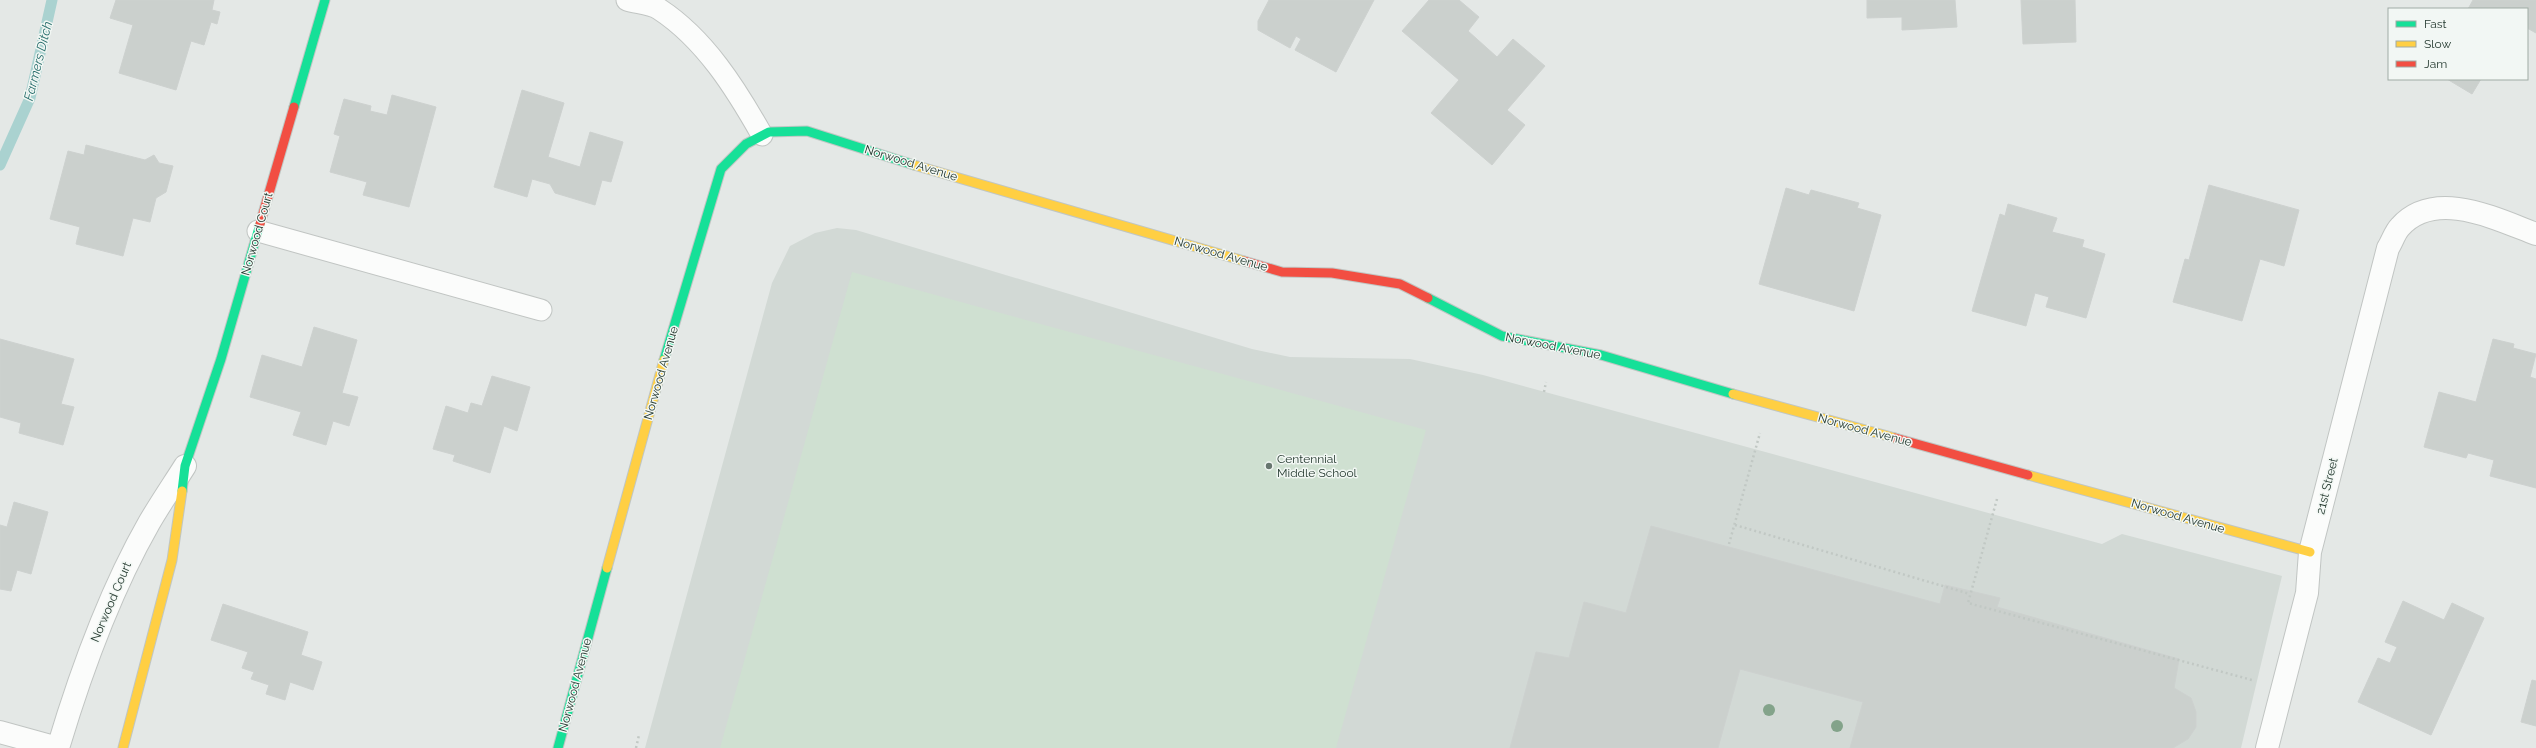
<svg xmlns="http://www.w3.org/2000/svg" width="2536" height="748" font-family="Raleway,sans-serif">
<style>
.built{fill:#d2d9d5}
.garden{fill:#cfe0d1}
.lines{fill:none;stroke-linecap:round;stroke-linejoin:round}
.stream{stroke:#aad2d0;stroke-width:11}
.building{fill:#cbd0cd;stroke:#cdd1cf}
.lane-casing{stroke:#c1c5c3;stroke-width:23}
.street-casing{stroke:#c1c5c3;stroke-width:24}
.fast-casing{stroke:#c0c6c3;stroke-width:11}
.slow-casing{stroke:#c0c6c3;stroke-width:11}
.jam-casing{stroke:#c0c6c3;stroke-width:11}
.path{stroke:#c1c8c4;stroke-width:2.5;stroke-dasharray:2 3;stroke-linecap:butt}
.lane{stroke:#fbfcfb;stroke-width:21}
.street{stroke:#fbfcfb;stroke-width:22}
.fast{stroke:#16e098;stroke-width:9}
.slow{stroke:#ffcf43;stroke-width:9}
.jam{stroke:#f24e42;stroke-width:9}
.tree{fill:#83a38a}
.poi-dot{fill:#67766f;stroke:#f2f7f4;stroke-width:1.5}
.labels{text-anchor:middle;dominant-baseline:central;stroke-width:3;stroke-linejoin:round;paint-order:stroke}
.street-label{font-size:12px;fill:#24392f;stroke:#f2f7f4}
.poi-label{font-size:12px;fill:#24392f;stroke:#f2f7f4;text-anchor:start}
.water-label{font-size:13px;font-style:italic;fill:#266d6b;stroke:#f2f7f4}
</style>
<rect width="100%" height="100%" fill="#e4e8e6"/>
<!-- built -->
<polygon class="built" points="837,228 856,230 1252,349 1290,357 1410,359 1483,375 2102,544 2122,534 2282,576 2241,748 645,748 772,283 790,246 815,233"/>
<!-- garden -->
<polygon class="garden" points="852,272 1426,430 1336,748 720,748"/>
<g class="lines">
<!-- stream -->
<polyline class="stream" points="0,165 30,98 52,0"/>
</g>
<!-- building -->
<g class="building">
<polygon points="116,0 214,0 212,10 220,12 217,24 211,22 204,45 191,41 176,90 119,73 133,25 110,18"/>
<polygon points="1269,0 1374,0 1336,72 1295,50 1301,39 1296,36 1290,48 1258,30 1258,21"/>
<polygon points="1429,0 1459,0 1479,17 1468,31 1497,57 1513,39 1545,66 1507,110 1525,125 1492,165 1431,113 1459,80 1402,31"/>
<polygon points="1867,0 1955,0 1957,27 1902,30 1902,17 1867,18"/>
<polygon points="2021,0 2075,0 2076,42 2023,44"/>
<polygon points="2473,0 2536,0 2536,33 2527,28 2527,9 2468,9"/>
<polygon points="2447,79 2481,79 2472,94"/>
<polygon points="522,90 564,103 548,157 580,167 590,132 623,142 611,182 602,180 595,205 555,193 550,184 532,179 527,197 494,187"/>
<polygon points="392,95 436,107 409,207 363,195 367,182 330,172 340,136 334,134 344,99 371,106 370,111 387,115"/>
<polygon points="86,145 145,160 154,155 159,163 173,166 166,192 156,198 150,222 133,218 123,256 76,244 80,227 50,219 68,151 84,155"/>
<polygon points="2209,185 2299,210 2284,266 2260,259 2242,321 2173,302 2185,259 2189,260"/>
<polygon points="1786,188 1809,195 1811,190 1859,203 1857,208 1881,215 1854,311 1759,284"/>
<polygon points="2008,204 2057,218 2052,232 2084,240 2082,247 2105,254 2086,318 2046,307 2049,297 2035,293 2026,326 1972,311 2000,214 2005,216"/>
<polygon points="314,327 357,340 342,393 358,397 349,426 333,421 326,445 293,435 301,412 250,397 262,355 302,367"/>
<polygon points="0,339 74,359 61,404 74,407 63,445 19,433 21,423 0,417"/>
<polygon points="2493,339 2514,344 2513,348 2536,354 2530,377 2536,379 2536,488 2490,476 2494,460 2468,453 2466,458 2424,447 2439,392 2476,402"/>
<polygon points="492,376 530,387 517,431 504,426 490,473 453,461 455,455 433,449 446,406 468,413 471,403 482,406"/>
<polygon points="14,502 48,512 31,574 17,570 11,591 0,589 0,525 7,527"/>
<polygon points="1651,526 1940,604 1945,585 2000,598 1997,607 2179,659 2174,688 2191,698 2196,712 2196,727 2188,739 2173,748 1850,748 1863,702 1740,669 1718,748 1510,748 1536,652 1569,658 1584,602 1626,613"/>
<polygon points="2403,601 2444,620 2452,603 2484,618 2431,735 2358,702 2378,658 2390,663 2397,647 2385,642"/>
<polygon points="223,604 308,632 301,655 322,662 313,690 290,682 285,700 266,694 269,685 251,679 254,672 242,668 248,652 211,640"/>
<polygon points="2532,680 2536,681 2536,726 2521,722"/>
</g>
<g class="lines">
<defs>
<g id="lane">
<path d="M627,0C636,3 651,4 659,9C705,39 736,89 762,135"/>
<polyline points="258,231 541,310"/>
</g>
<g id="street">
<polyline points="0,732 58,748"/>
<path d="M58,748C81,671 109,593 149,523C160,504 173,485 185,466"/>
<path d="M2267,748L2307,593L2310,552L2388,248C2392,242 2395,232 2400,227C2435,188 2496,219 2536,234"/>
</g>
<g id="fast">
<polyline points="294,107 325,0"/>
<polyline points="1428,298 1502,336 1601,355 1733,394"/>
<polyline points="664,360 721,169 746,144 769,132 807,131 914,165"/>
<polyline points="182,491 185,466 221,359 260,224"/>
<polyline points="558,748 607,568"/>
</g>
<g id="slow">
<polyline points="914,165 1244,261"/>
<polyline points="1733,394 1895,438"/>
<polyline points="2028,475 2310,552"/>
<polyline points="607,568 664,360"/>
<polyline points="123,748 172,560 182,491"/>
</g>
<g id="jam">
<polyline points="260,224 294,107"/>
<polyline points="1244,261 1282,272 1332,273 1400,284 1428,298"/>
<polyline points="1895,438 2028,475"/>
</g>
</defs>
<!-- lane casing -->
<use href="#lane" class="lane-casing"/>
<!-- street casing -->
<use href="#street" class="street-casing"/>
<!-- fast casing -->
<use href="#fast" class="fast-casing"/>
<!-- slow casing -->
<use href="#slow" class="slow-casing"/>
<!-- jam casing -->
<use href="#jam" class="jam-casing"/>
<!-- path -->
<g class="path">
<polyline points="1544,392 1546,382"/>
<polyline points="1997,499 1968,603 2252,680"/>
<polyline points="1735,525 1970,594"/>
<polyline points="1729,544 1760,433"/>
<polyline points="636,748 639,735"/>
</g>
<!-- lane -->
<use href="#lane" class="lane"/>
<!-- street -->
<use href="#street" class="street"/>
<!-- fast -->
<use href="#fast" class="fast"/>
<!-- slow -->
<use href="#slow" class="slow"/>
<!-- jam -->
<use href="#jam" class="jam"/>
</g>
<!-- trees -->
<g class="tree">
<circle cx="1769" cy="710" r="6"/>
<circle cx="1837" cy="726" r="6"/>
</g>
<!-- markers -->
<circle class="poi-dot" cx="1269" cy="466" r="4"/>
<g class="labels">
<!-- street labels -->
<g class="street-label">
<text transform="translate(911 163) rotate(17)">Norwood Avenue</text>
<text transform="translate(257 234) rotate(-74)">Norwood Court</text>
<text transform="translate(1221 254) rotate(16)">Norwood Avenue</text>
<text transform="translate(1553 346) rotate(11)">Norwood Avenue</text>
<text transform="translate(661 373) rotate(-74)">Norwood Avenue</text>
<text transform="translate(1865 430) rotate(15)">Norwood Avenue</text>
<text transform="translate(2327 486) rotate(-76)">21st Street</text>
<text transform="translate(2178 516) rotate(16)">Norwood Avenue</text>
<text transform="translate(111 602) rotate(-67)">Norwood Court</text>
<text transform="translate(575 685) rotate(-75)">Norwood Avenue</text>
</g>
<!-- poi labels -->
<g class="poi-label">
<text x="1277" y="459">Centennial<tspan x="1277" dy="14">Middle School</tspan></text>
</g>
<!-- water labels -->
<g class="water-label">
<text transform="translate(38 61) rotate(-76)">Farmers Ditch</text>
</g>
</g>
<!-- legend -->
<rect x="2388" y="8" width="140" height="72" fill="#f2f7f4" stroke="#a0aba5"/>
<rect x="2396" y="21" width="20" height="6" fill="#16e098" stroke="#a0aba5"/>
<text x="2424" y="28" font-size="12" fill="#24392f">Fast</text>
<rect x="2396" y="41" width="20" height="6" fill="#ffcf43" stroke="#a0aba5"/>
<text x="2424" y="48" font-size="12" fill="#24392f">Slow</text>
<rect x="2396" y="61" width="20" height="6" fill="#f24e42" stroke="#a0aba5"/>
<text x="2424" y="68" font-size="12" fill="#24392f">Jam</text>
</svg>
